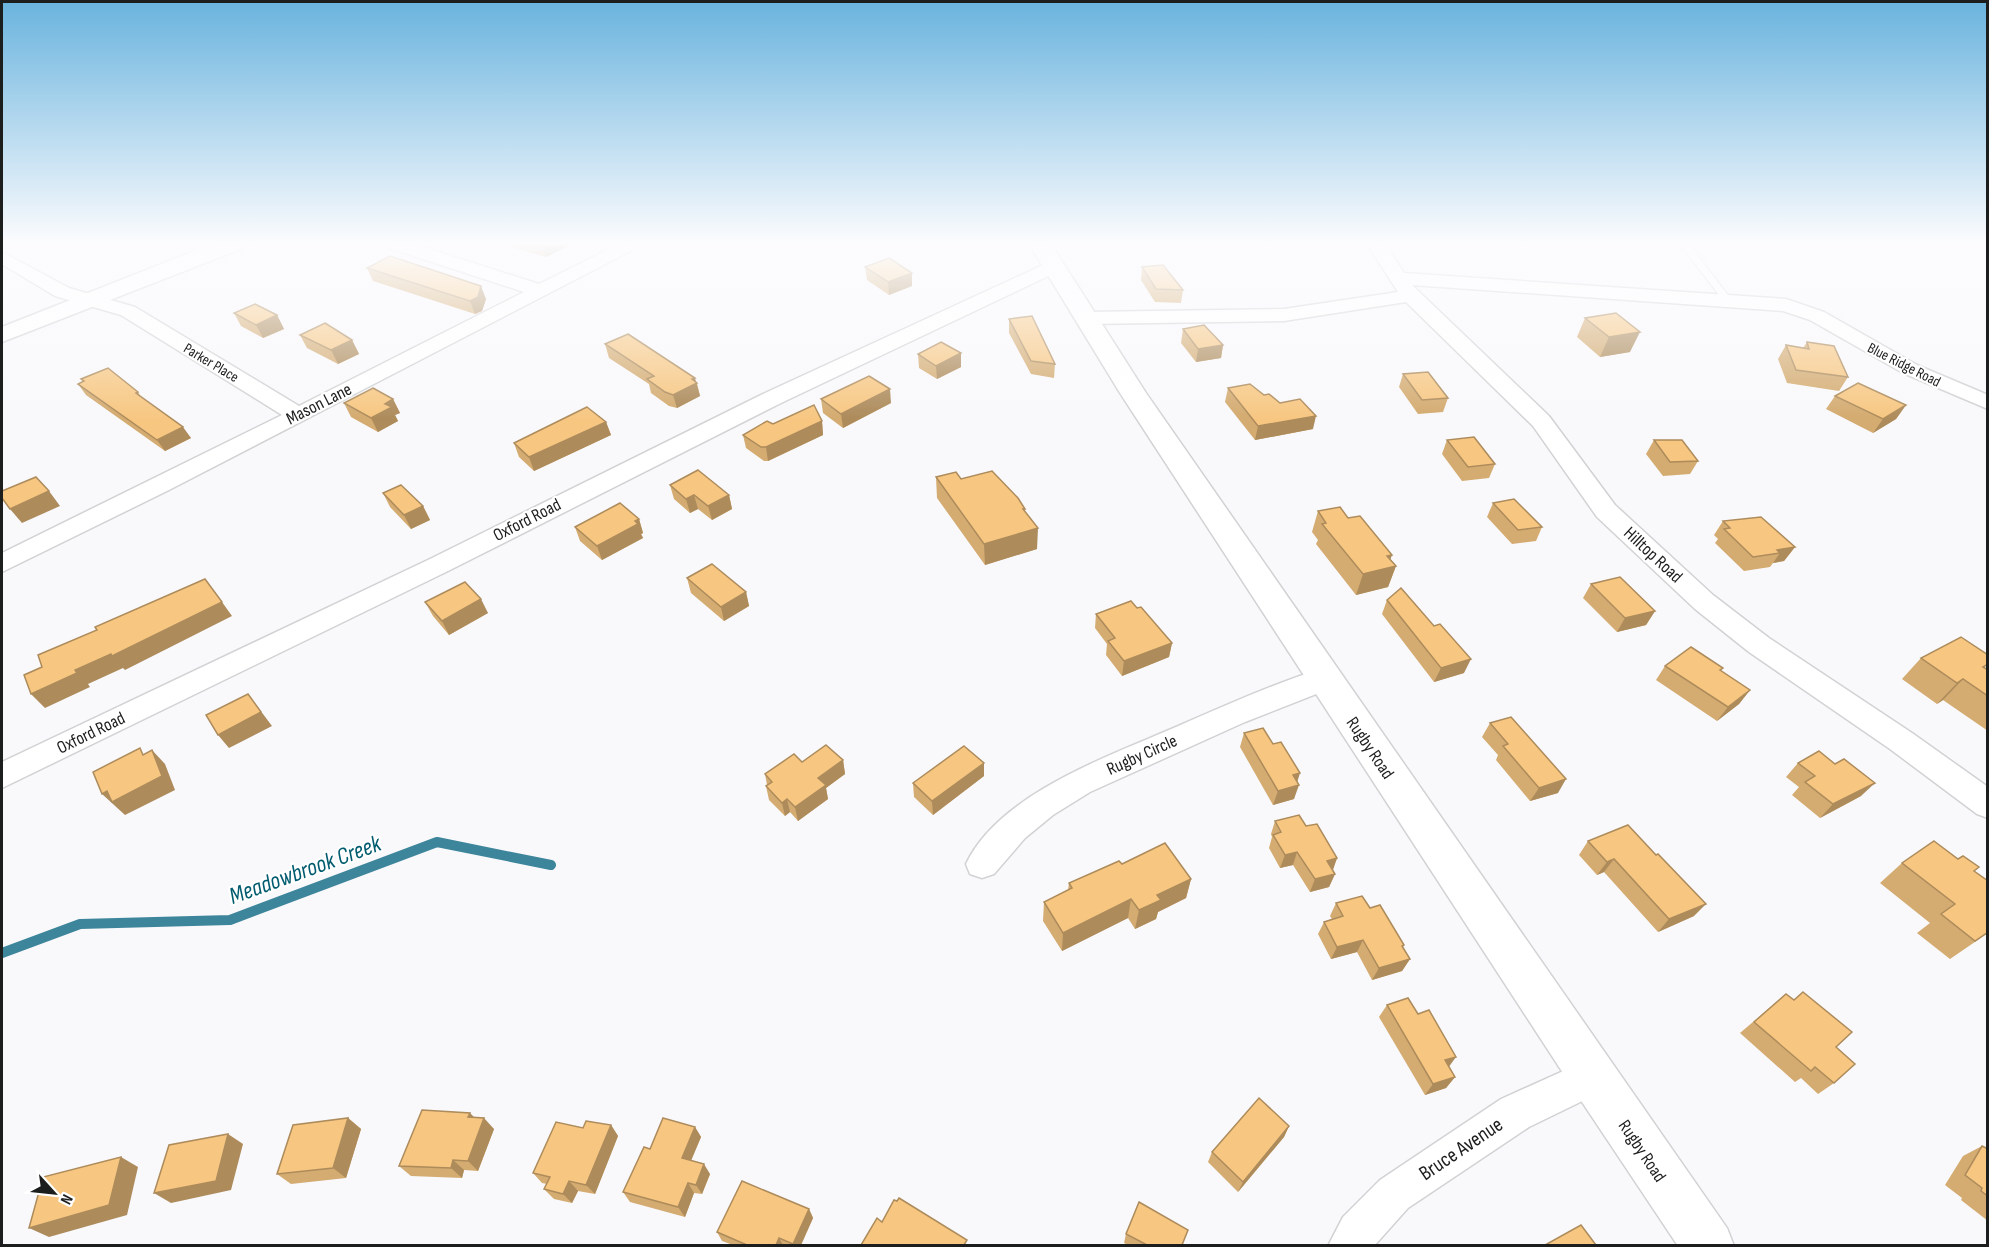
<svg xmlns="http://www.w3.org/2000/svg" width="1989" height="1247" font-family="'Sofia Sans Condensed',sans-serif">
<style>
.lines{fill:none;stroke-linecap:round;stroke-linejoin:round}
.stream{stroke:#3d859a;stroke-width:10}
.lane-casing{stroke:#d1d2d4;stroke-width:2}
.street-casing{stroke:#d1d2d4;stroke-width:3}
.secondary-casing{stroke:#d1d2d4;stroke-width:3}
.lane{fill:#fff;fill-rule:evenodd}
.street{fill:#fff;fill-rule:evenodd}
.secondary{fill:#fff;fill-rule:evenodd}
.wall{fill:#d4ab70}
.shaded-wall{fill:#ad8b5b}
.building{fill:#f7c782;stroke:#ad8b5b;stroke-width:1.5}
.labels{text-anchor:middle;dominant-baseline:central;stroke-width:4.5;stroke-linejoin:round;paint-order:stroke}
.far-street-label{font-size:15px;fill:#1c1d1d;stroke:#fff}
.street-label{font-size:18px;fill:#1c1d1d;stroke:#fff}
.near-street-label{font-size:21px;fill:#1c1d1d;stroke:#fff}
.near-water-label{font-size:24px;font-style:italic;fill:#005b6f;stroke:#fff}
</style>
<rect width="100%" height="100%" fill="#f9f9fc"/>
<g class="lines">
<!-- stream -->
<polyline class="stream" points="2,953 80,924 230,920 437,842 551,865"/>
<defs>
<polygon id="lane" points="1680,244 1689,244 1731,299 1731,303 1725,303"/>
<g id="street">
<polygon points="386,244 414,244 539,284 620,244 644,244 169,490 2,572 2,553 282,415 121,315 55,296 2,264 2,252 69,288 135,307 299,406 524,292 389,248"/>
<polygon points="1367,244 1385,244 1404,273 1786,299 1824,312 1917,365 1988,395 1988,409 1903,373 1810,320 1783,311 1412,285 1549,416 1615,505 1713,595 1769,638 1912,733 1988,787 1988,818 1977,814 1890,749 1749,652 1695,609 1597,517 1533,426 1406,302 1284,321 1086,324 1076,318 1086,312 1284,309 1398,292"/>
<polygon points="1054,260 1061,262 1063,266 1061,270 781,403 448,571 2,788 2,762 430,559 765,393"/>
<path d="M1324,668L1334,671L1338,679L1334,687L1245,722L1090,792L1053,815L1025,838L994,874L982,878L970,874L966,864C999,794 1109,756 1176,727C1224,706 1273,684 1324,668Z"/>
<polygon points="1592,1058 1605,1064 1611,1077 1605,1090 1529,1127 1408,1208 1374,1246 1328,1246 1343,1217 1380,1180 1501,1099"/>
</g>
<g id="secondary">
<polygon points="212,244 244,244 241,249 2,342 2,327"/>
<polygon points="1029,244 1051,244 1146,393 1727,1228 1734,1246 1678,1246 1576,1093 1120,393"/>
</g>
</defs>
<!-- lane casing -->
<use href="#lane" class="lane-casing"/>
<!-- street casing -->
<use href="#street" class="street-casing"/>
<!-- secondary casing -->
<use href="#secondary" class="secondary-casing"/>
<!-- lane -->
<use href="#lane" class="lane"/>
<!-- street -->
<use href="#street" class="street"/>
<!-- secondary -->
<use href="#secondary" class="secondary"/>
</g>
<!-- wall -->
<g class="wall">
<polygon points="501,244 573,244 546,257"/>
<polygon points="865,267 912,286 889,295 867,280"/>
<polygon points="1142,267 1183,290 1181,303 1155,302 1141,280"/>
<polygon points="367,268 486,299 482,311 475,314 373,281"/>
<polygon points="234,313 277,315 284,329 263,338 241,326"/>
<polygon points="1585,318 1630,352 1600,357 1577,337"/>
<polygon points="1009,319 1055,364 1054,378 1031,374 1009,333"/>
<polygon points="1183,329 1223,345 1221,358 1196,362 1181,343"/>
<polygon points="300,335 352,340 359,354 338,364 307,348"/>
<polygon points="1807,342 1848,377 1839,391 1787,383 1778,359 1786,345 1803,348"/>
<polygon points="605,344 696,382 697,383 700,396 677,408 669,406 651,393 649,384 609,358"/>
<polygon points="961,353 961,367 937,379 919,368 918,354"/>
<polygon points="1403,374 1448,398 1443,412 1418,414 1399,387"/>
<polygon points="81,379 138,392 141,397 191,438 165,451 86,395 78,384 83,382"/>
<polygon points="1228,388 1264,395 1280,403 1313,429 1255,440 1225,402"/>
<polygon points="1835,396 1906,405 1896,419 1873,433 1826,409"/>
<polygon points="393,399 400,413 395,415 398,421 378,432 351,417 344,403"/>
<polygon points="821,399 891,403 843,428 823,413"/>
<polygon points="822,421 823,435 768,461 764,461 746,448 743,435 773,424"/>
<polygon points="606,422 611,435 534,471 519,457 514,443"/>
<polygon points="1447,440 1495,464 1489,478 1462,481 1442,454"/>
<polygon points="1654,440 1698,461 1690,474 1663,476 1646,454"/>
<polygon points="936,477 961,479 1037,549 985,565 937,498"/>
<polygon points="670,485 729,495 732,509 712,520 698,509 690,513 674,499"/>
<polygon points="383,493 423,506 430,520 411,529 390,507"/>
<polygon points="1493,503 1542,527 1536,541 1512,544 1487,517"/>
<polygon points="1318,511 1348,518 1392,555 1390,559 1396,566 1388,587 1356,595 1316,544 1318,540 1312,532"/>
<polygon points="639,519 643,533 641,534 643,538 602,560 580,541 575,527"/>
<polygon points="1723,521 1795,547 1784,561 1773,563 1770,567 1744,571 1715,543 1718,539 1714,535"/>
<polygon points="687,578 746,592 749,606 724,621 691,593"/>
<polygon points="1591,584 1655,611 1646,625 1617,632 1583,598"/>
<polygon points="1387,600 1464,673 1434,682 1382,614"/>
<polygon points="425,602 488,613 449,635 433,616"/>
<polygon points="1096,614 1172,643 1169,657 1122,676 1106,655 1107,644 1095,628"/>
<polygon points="1921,658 1986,669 1988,670 1988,731 1943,700 1937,704 1902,679"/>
<polygon points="1665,666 1723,668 1721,671 1750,690 1739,704 1717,721 1656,680"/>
<polygon points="1490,723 1558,793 1530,801 1496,760 1498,755 1482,737"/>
<polygon points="1244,733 1297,783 1294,799 1273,805 1240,747"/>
<polygon points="843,760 845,774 826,788 828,799 798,821 790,812 785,816 769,800 766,786 767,785 765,774 802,762"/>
<polygon points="1798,763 1861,796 1820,818 1792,795 1799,787 1786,777"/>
<polygon points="984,776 933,815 914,797 913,783"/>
<polygon points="1275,821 1306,826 1337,858 1333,870 1335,874 1329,887 1310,892 1293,865 1280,868 1269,848 1272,837 1271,834"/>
<polygon points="1588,841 1694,916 1658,932 1604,872 1597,875 1579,855"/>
<polygon points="1902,863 1974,871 1988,881 1988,933 1950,959 1917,933 1930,923 1880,883"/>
<polygon points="1122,864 1191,879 1186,898 1158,912 1156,919 1135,929 1128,918 1062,951 1043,921 1044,902 1068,890 1069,883"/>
<polygon points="1336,903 1370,908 1404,945 1403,947 1410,959 1402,971 1372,980 1357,952 1331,959 1318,934 1324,922 1332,919 1330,916"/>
<polygon points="1786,994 1836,1047 1834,1083 1818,1094 1801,1078 1795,1082 1740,1033"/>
<polygon points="1387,1005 1455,1077 1446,1088 1425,1095 1379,1017"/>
<polygon points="348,1118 361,1129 346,1178 291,1184 277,1174"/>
<polygon points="475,1118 494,1129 478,1171 464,1170 462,1178 411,1176 399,1166"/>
<polygon points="611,1125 618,1136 595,1194 578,1191 572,1203 554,1199 544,1189 547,1184 542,1183 533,1173 583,1128"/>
<polygon points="1289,1126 1284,1137 1238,1192 1208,1162 1212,1152"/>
<polygon points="695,1127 701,1137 691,1160 710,1174 702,1194 694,1193 685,1217 630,1202 623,1192 650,1149"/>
<polygon points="1982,1146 1988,1149 1988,1221 1961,1200 1962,1198 1945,1185 1963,1156"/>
<polygon points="809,1209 813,1218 801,1245 733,1245 722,1241 717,1232"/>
<polygon points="1126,1234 1182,1245 1128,1245 1124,1243"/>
</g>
<!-- shaded-wall -->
<g class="shaded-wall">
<polygon points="543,244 573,244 546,257"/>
<polygon points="912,273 912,286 889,295 888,282"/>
<polygon points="481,286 486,299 482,311 475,314 470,301"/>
<polygon points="277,315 284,329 263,338 256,325"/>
<polygon points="1640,332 1630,352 1600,357 1609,337"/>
<polygon points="352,340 359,354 338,364 331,350"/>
<polygon points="1223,345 1221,358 1196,362 1198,349"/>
<polygon points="961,353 961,367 937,379 936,366"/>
<polygon points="695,378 700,396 677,408 673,395"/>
<polygon points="890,389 891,403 843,428 841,414"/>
<polygon points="393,399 400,413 395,415 398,421 378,432 371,418 385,404"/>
<polygon points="1906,405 1896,419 1873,433 1883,419"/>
<polygon points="1316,416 1313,429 1255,440 1258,426"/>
<polygon points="822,421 823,435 768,461 766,447"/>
<polygon points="606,422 611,435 534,471 529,457"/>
<polygon points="183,427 191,438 165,451 157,440"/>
<polygon points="49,491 60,506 22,523 10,509"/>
<polygon points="694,495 698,509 690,513 686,499"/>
<polygon points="729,495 732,509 712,520 708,506"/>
<polygon points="423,506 430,520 411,529 404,515"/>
<polygon points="639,519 643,533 641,534 643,538 602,560 597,546"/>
<polygon points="1038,528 1037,549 985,565 984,544"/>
<polygon points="1795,547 1784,561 1773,563 1780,553 1777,550"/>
<polygon points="1392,555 1387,568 1396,566 1388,587 1356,595 1363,574 1387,556"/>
<polygon points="746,592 749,606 724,621 721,607"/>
<polygon points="481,599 488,613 449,635 442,621"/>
<polygon points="222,602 232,616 125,670 123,668 88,684 90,687 45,708 31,694 75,670"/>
<polygon points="1655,611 1646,625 1617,632 1625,618"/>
<polygon points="1172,643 1169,657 1122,676 1124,661"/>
<polygon points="1471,659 1464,673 1434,682 1441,668"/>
<polygon points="1963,679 1943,700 1937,704 1957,683"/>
<polygon points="1750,690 1739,704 1717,721 1728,707"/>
<polygon points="248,694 272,726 229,748 218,735"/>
<polygon points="152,750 165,764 175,790 125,815 102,794"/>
<polygon points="843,760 845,774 826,788 828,799 798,821 795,807 818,778"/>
<polygon points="984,763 984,776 933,815 932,801"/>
<polygon points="1300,773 1296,786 1299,785 1294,799 1273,805 1278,791 1293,775"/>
<polygon points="1566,779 1558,793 1530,801 1539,788"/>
<polygon points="1875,783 1861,796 1820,818 1833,804"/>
<polygon points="787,799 790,812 785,816 782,803"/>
<polygon points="1297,852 1293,865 1280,868 1285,855"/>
<polygon points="1337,858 1332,872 1327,861"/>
<polygon points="1614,859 1604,872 1597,875 1607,862"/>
<polygon points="1335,874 1329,887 1310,892 1315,879"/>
<polygon points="1191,879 1186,898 1158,912 1156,919 1135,929 1139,910 1157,895"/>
<polygon points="1131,899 1128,918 1062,951 1063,933"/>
<polygon points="1706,904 1694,916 1658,932 1669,919"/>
<polygon points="1363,940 1357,952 1331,959 1337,947"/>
<polygon points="1410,959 1402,971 1372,980 1379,968"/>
<polygon points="1456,1057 1448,1068 1445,1060"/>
<polygon points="1455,1077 1446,1088 1425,1095 1433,1084"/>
<polygon points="470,1113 480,1123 468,1117"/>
<polygon points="348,1118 361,1129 346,1178 333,1168"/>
<polygon points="484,1118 494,1129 478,1171 468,1161"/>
<polygon points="611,1125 618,1136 595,1194 586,1185"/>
<polygon points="1289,1126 1284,1137 1238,1192 1243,1182"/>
<polygon points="695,1127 701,1137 688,1168 682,1158"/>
<polygon points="228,1134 243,1144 231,1190 171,1203 154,1193"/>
<polygon points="121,1157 138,1167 127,1215 49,1237 29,1228"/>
<polygon points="453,1160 464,1170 462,1178 451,1168"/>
<polygon points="704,1164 710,1174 702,1194 696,1185"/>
<polygon points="569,1181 578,1191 572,1203 563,1194"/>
<polygon points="688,1183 694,1193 685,1217 678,1207"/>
<polygon points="809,1209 813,1218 801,1245 794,1245 793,1244"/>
<polygon points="779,1238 783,1245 776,1245"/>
</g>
<!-- building -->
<g class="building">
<polygon points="390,256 481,286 478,297 470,301 367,268"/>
<polygon points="889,258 912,273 888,282 865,267"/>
<polygon points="1163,265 1183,290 1156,289 1142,267"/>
<polygon points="255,304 277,315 256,325 234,313"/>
<polygon points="1616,313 1640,332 1609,337 1585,318"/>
<polygon points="1032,316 1055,364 1031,361 1009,319"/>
<polygon points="325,323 352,340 331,350 300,335"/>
<polygon points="1204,325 1223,345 1198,349 1183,329"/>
<polygon points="628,334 695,378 692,379 697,383 673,395 665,392 647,379 654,376 605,344"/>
<polygon points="941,342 961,353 936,366 918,354"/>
<polygon points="1807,342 1834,346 1848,377 1796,370 1786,345 1809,349"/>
<polygon points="108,368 138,392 136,393 183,427 157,440 78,384 84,381 81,379"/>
<polygon points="1428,372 1448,398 1422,400 1403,374"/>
<polygon points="869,376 890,389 841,414 821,399"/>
<polygon points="1858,383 1906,405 1883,419 1835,396"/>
<polygon points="1250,384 1264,395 1269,394 1280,403 1300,399 1316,416 1258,426 1228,388"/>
<polygon points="373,388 393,399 385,404 392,407 371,418 344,403"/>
<polygon points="814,405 822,421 766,447 761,447 743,435 767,421 773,424"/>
<polygon points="587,407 606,422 529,457 514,443"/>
<polygon points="1474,437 1495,464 1468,467 1447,440"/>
<polygon points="1654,440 1682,440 1698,461 1670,462"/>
<polygon points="698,470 729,495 708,506 694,495 686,499 670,485"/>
<polygon points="992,471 1018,498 1025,509 1023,509 1038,528 984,544 936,477 956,472 961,479"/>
<polygon points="36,477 49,491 10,509 2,498 2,491"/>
<polygon points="401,485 423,506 404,515 383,493"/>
<polygon points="1514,499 1542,527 1518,530 1493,503"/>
<polygon points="620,503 639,519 635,521 638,524 597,546 575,527"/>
<polygon points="1340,507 1348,518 1360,516 1392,555 1387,556 1396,566 1363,574 1322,524 1326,523 1318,511"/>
<polygon points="1761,517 1795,547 1777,550 1780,553 1753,557 1724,529 1730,528 1723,521"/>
<polygon points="712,564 746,592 721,607 687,578"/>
<polygon points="1620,577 1655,611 1625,618 1591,584"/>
<polygon points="205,579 222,602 112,656 111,654 75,670 77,673 31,694 24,675 42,667 38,655 97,630 95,627"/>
<polygon points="465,582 481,599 442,621 425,602"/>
<polygon points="1401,588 1434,626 1440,624 1471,659 1441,668 1387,600"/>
<polygon points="1131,601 1137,608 1141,607 1172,643 1124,661 1108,641 1115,638 1096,614"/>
<polygon points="1961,637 1988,655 1988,664 1983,667 1988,670 1988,696 1963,679 1957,683 1921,658"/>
<polygon points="1691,647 1723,668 1720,670 1750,690 1728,707 1665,666"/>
<polygon points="248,694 261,712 218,735 206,715"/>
<polygon points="1511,717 1566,779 1539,788 1503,746 1508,744 1490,723"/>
<polygon points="1263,728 1273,744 1281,742 1300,773 1293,775 1299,785 1278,791 1244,733"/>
<polygon points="826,745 843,760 818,778 826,785 795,807 787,799 782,803 766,786 772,782 765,774 794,754 802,762"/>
<polygon points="964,746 984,763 932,801 913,783"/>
<polygon points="140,748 143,755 152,750 162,776 112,802 107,791 102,794 93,772"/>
<polygon points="1819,751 1835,764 1844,759 1875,783 1833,804 1805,782 1815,776 1798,763"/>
<polygon points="1299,815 1306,826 1317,824 1337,858 1327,861 1335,874 1315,879 1297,852 1285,855 1273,835 1281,832 1275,821"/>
<polygon points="1628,825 1656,855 1658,854 1706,904 1669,919 1614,859 1607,862 1588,841"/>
<polygon points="1934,841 1958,859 1963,856 1979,867 1974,871 1988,881 1988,932 1975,941 1941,914 1955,904 1902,863"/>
<polygon points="1165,843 1191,879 1157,895 1161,900 1139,910 1131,899 1063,933 1044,902 1072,888 1069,883 1119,861 1122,864"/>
<polygon points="1362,896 1370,908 1380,905 1404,945 1402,946 1410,959 1379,968 1363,940 1337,947 1324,922 1343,916 1336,903"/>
<polygon points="1803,992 1852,1032 1836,1047 1855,1064 1834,1083 1815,1067 1811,1071 1754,1022 1786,994 1794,1000"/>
<polygon points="1408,998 1418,1014 1429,1010 1456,1057 1445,1060 1455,1077 1433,1084 1387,1005"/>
<polygon points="1259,1098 1289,1126 1243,1182 1212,1152"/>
<polygon points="422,1110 470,1113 468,1117 484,1118 468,1161 453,1160 451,1168 399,1166"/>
<polygon points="348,1118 333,1168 277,1174 293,1125"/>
<polygon points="663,1118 695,1127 682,1158 704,1164 696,1185 688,1183 678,1207 623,1192 644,1147 650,1149"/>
<polygon points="586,1121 611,1125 586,1185 569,1181 563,1194 544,1189 550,1177 533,1173 556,1122 583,1128"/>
<polygon points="228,1134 216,1181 154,1193 169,1145"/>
<polygon points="1982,1146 1988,1149 1988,1196 1981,1191 1982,1188 1965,1175"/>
<polygon points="121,1157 109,1205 29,1228 43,1177"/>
<polygon points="742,1181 809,1209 793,1244 779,1238 776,1245 747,1245 717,1232"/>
<polygon points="899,1198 967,1240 964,1245 861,1245 877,1218 882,1222 894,1200 897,1201"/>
<polygon points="1139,1202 1188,1230 1182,1245 1147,1245 1126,1234"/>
<polygon points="1581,1225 1596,1245 1545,1245"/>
</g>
<!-- sky -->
<linearGradient id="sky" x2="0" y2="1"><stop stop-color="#69b3de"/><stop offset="0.58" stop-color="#fcfcfe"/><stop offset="1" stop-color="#fcfcfe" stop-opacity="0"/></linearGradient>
<rect width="1989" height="419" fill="url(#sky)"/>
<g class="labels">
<!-- far-street labels -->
<g class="far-street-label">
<text transform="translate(211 363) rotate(31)">Parker Place</text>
<text transform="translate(1904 365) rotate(27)">Blue Ridge Road</text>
</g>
<!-- street labels -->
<g class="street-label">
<text transform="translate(319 404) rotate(-27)">Mason Lane</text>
<text transform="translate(527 520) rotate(-27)">Oxford Road</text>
<text transform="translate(1653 555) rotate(43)">Hilltop Road</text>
<text transform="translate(91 733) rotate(-26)">Oxford Road</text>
<text transform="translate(1370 748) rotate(56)">Rugby Road</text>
<text transform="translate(1142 755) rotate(-24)">Rugby Circle</text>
<text transform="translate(1642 1151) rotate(56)">Rugby Road</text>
</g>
<!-- near-street labels -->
<g class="near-street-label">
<text transform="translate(1461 1149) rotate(-34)">Bruce Avenue</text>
</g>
<!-- near-water labels -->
<g class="near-water-label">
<text transform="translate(305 870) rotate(-20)">Meadowbrook Creek</text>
</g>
</g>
<!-- border -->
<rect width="1989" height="1247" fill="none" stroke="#1c1d1d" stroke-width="6"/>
<!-- north arrow -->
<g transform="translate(54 1193) rotate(117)" stroke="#ffffff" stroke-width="4.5" paint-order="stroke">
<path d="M0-4.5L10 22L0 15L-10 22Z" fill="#1c1d1d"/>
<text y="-9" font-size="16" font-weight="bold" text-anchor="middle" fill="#1c1d1d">N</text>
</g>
</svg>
